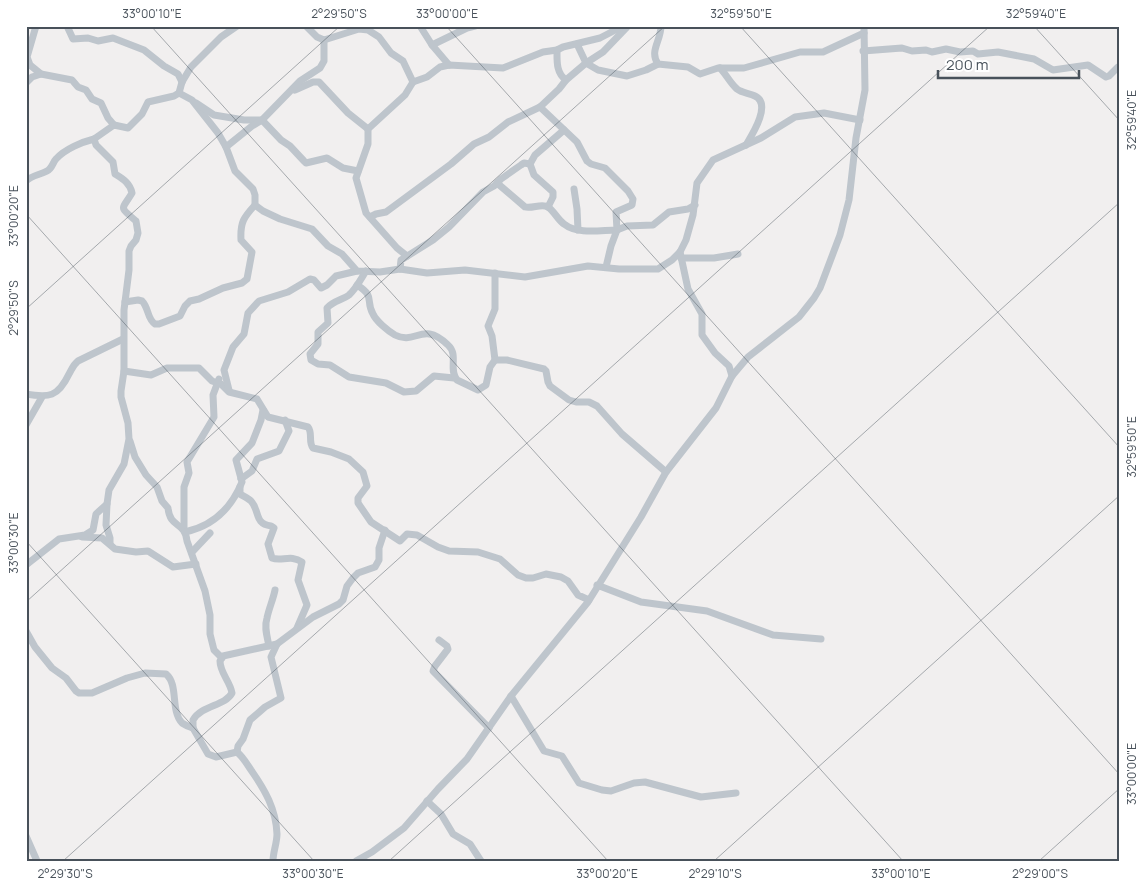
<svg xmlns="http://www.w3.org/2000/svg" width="1146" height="887" font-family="Manrope,sans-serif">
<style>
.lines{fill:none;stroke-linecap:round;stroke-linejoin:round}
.minor{stroke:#bec5cc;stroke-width:7}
.ticks{fill:none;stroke:#48515a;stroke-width:1;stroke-opacity:0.45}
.neatline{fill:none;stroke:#48515a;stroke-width:2}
.ticks-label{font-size:12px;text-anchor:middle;fill:#48515a}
</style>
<rect width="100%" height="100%" fill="#f1efef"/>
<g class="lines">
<!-- minor -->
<g class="minor">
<polyline points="36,26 27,57 30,65 41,74 72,80 78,87 86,90 92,99 101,103 108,118 114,125"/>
<polyline points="67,26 73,39 88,38 98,41 113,38 144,50 164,66 178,74 182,82"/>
<polyline points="306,26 317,37 324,40 359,29 368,30 379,37 391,53 403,61 413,82"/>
<polyline points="420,26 432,45 449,65"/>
<path d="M661,26C661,41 649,51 658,64L688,67L700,74L718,68H744L800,52H823L864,33"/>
<polyline points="577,44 586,63 598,70 627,76 646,70 658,64"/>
<polyline points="432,45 467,28 475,26"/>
<path d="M557,50C557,61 556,73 566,80"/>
<polyline points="863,51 902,48 912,51 926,50 932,52 946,49 960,52 973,51 978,54 998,52 1034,59 1053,70 1088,65 1106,77 1109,76 1118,67 1120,67"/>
<path d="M720,68C726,74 730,83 737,89C742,93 749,93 755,96C772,104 752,135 746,145"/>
<polyline points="26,83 32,77 41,74"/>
<polyline points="295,90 313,82 319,82 348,113 368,129"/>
<polyline points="179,93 192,100 218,133 226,147 235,171 253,189 255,195 255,205 263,211 280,219 312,229 328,246 342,254 357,271 380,272 400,269 427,273 465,270 525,277 588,266 619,269 658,269 672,260 680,252 686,240 693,215 697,183 713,160 761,138 795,117 824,113 860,120"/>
<polyline points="196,103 214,115 244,120 262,120 281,140 290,146 304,161 306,163 327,158 343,168 358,171"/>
<polyline points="226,147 252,126 262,120 300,81 320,68 324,61 324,40"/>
<path d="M26,181C32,175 40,175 47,171C52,169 53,162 56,159C65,149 82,142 94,139"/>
<path d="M497,183L525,207C532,209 542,203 548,207C554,211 558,220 564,224C578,235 601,230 617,230L616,212L632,205L633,199L628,191L605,168L591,164L587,161L577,142L540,107"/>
<polyline points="574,189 577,209 578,230"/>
<polyline points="548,207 553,197 553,192 534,175 530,164 535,155 564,130"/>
<polyline points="370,217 376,214 386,212 451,164 474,144 489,137 508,122 540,107 559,89 566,80 586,63 603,52 627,27"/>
<polyline points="680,252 688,289 702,314 702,335 715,353 729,366 732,376"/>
<polyline points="407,256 397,248 366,213 356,178 368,144 368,129 405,95 413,82 427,77 440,67 449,65 503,68 543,52 557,50 563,47 600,38 623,26"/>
<polyline points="681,258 714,258 738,254"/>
<polyline points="606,267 611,246 617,230 627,226 653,225 669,212 688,209 695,205"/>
<polyline points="400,269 401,260 433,240 449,227 483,192 494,186 501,179 521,165 524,163 530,164"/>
<path d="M366,271C361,279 356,289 349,295C342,300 333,301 327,308L328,323L318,332V344L310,354L311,360L318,364L330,365L349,377L386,383L404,392L416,391L434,376L454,378"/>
<path d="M357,285C376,297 365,300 373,314C376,321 388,331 395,335C416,346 422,320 448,345C459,355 448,369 457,380L478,390L486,385L490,367L495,360L492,336L488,326L495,309V273"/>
<path d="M125,302L138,300L142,301C149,308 147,319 155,324H159L180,316L185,306L190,301L199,299L223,288L242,283L247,279L252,252L241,240C240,222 244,217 255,205"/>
<polyline points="495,360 507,360 544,369 546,371 548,382 550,386 569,400 576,402 589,402 597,406 622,434 666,472"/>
<path d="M124,371L151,375L167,368H199L212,381L221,384L229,392L257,399L268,417L308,427C313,433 308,442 313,448L331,452L349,459L363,472L367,486L358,498V503L371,522L400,541L407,534L417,535L438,547L449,551L478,552L500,559L518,575L526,578H533L546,574L561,577L568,581L578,595L589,600"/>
<polyline points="229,390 224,370 233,347 244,334 248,313 259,301 288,292 310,279 314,280 321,288 327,285 336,276 357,271"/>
<path d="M26,394C49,398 58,397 69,374C72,369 73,365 78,361L123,339"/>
<polyline points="26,425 42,397"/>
<path d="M130,441L135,457L146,475L157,487L162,501L168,508C170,529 185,521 187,541L205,591L210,615V634L214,650L222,658"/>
<polyline points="241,479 252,471 257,459 279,451 289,431 285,420"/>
<path d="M240,487V494C243,496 248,498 251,501C260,511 254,524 271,526L274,528L268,544L272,558C281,562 291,554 302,562L298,580L307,605L297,628"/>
<polyline points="107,504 106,525 110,538 110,544"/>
<polyline points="184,530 184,487 189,473 187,462 214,417 213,395 219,379"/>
<path d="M185,532C213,526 231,509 242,482L236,460L252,443L261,420L263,410"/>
<polyline points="82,537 102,538 115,549 136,552 148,551 173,567 196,564"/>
<polyline points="192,552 210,533"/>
<path d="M26,565L59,539L85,535L93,530L96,514L107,504L109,490L124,464L129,439L128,423L121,397V391L124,371V310L129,270V251L131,246L136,240L138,233L136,221C118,206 122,210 132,193C130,183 123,179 115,174L113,162L96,145L94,139L114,125L128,128L142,114L148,102L174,96L179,93L182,82L191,67L221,37L237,26"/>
<polyline points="597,585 641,602 707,611 773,635 821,639"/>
<path d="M26,631L35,647L52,668L66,678L76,691L79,693H92L127,678L145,673L166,674C179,685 170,710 182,723C185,725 189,727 193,728"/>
<polyline points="439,640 447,646 448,649 435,666 433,671 489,728"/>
<path d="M269,646C267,636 264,627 267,618C269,608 273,600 275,590"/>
<polyline points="511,696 544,751 562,756 579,783 602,790 611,791 634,783 645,782 701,797 736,793"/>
<polyline points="237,752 238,746 243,739 250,720 265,707 281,698 271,657 277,644 313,617 339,604 343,600 347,586 353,578 358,573 375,567 379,560 379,548 385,530"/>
<polyline points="427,801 441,814 453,834 470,844 481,861"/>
<polyline points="26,836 37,861"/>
<path d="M273,861C273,852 277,843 277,834C276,809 265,790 251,770C247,764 243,757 237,752L216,757L208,754L193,728V720C202,705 225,706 232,693C230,681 220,673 220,661L223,656L277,644"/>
<polyline points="356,861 372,852 404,828 438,789 467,759 511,696 588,602 641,517 666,472 716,408 732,376 748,357 799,317 814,298 820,288 840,235 849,200 856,138 865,90 864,26"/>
</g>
</g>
<!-- ticks -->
<path class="ticks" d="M151,26L903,861M446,26L1120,775M740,26L1120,448M1034,26L1120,121M26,214L608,861M26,309L340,26M26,541L314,861M26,602L665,26M63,861L990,26M389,861L1120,202M714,861L1120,495M1039,861L1120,788"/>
<!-- border -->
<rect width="1146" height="887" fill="none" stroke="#ffffff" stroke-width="55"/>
<!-- scale -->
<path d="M938 70v8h141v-8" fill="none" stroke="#48515a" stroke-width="2.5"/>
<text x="946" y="70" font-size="15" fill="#48515a" stroke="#ffffff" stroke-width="4" paint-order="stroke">200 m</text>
<rect x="28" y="28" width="1090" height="832" class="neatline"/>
<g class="ticks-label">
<text x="152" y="18">33°00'10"E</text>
<text x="339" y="18">2°29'50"S</text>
<text x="447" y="18">33°00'00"E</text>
<text x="741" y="18">32°59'50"E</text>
<text x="1036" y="18">32°59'40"E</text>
<text transform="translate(1132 120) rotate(-90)" y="4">32°59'40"E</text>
<text transform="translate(14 216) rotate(-90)" y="4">33°00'20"E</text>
<text transform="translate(14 308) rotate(-90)" y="4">2°29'50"S</text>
<text transform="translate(1132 447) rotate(-90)" y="4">32°59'50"E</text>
<text transform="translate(14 543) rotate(-90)" y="4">33°00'30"E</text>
<text transform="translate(1132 774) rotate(-90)" y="4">33°00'00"E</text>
<text x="65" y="878">2°29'30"S</text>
<text x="313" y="878">33°00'30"E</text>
<text x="607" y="878">33°00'20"E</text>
<text x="715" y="878">2°29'10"S</text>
<text x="901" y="878">33°00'10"E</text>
<text x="1040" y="878">2°29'00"S</text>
</g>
</svg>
